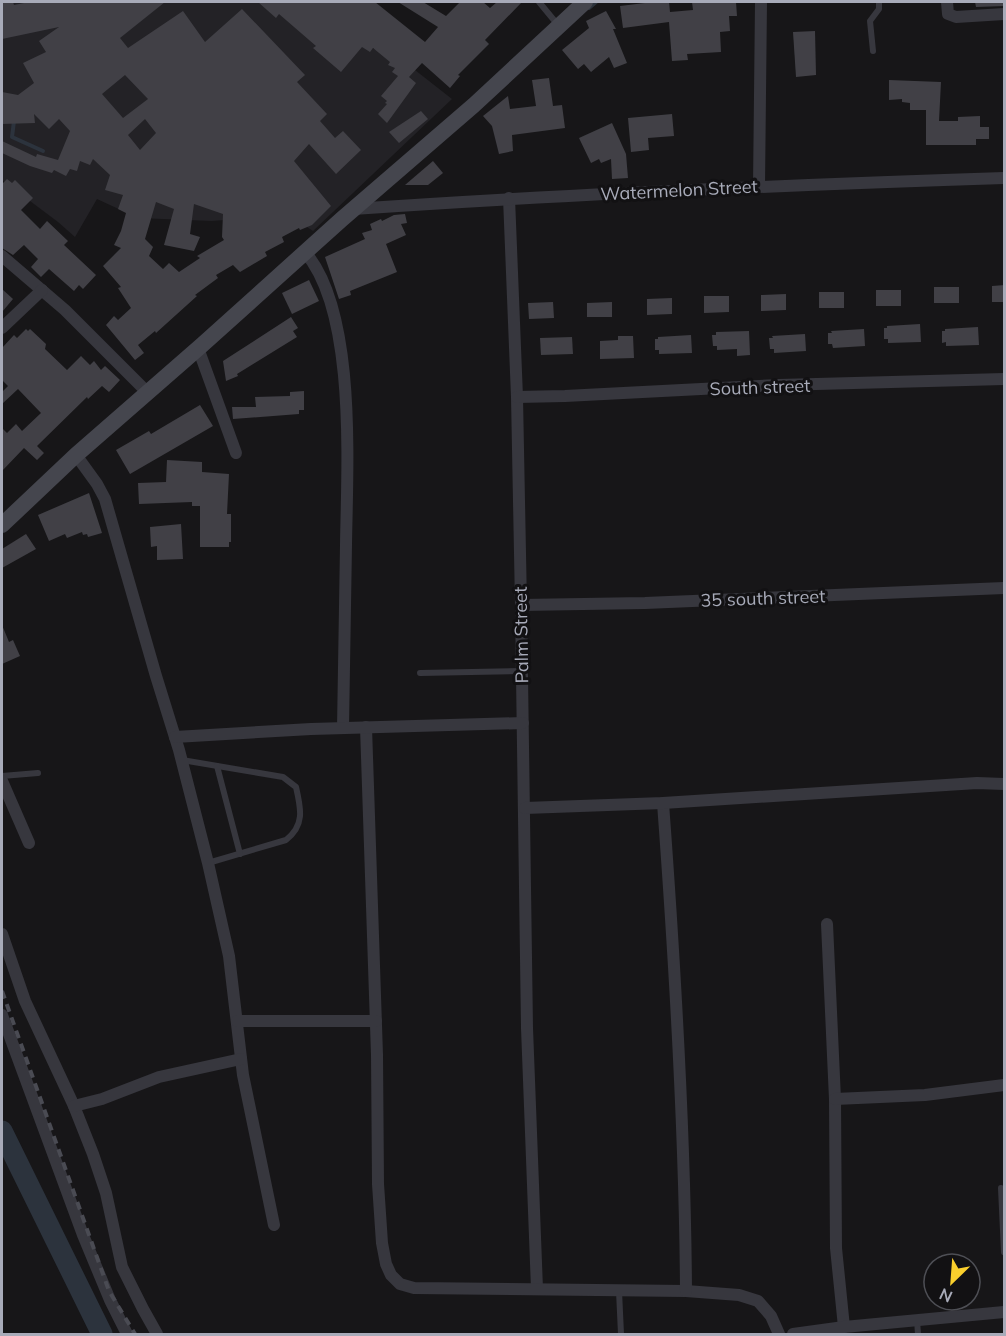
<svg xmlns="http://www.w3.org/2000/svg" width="1006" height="1336" font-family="Mulish,sans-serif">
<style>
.built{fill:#232226}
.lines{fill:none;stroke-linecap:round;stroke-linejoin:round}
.stream{stroke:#2c333d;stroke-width:4}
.river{stroke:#2c333d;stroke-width:21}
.building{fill:#414046;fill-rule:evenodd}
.service{stroke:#37373e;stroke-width:6}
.minor{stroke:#37373e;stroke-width:12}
.secondary{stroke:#45464e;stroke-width:16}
.rail{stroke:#4a4b53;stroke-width:4;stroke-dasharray:8 6;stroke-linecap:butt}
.labels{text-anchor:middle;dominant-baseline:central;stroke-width:6;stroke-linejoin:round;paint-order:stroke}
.street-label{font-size:18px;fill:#a8abb9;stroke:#121113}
</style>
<rect width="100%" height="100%" fill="#171618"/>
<!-- built -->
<polygon class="built" points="2,2 320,2 347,39 401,59 452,99 313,231 289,215 212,221 138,218 97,199 75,237 58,222 2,180"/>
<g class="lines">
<!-- stream -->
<g class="stream">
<polyline points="589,8 596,2"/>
<polyline points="14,121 12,137 43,151"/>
</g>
<!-- river -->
<polyline class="river" points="2,1131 102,1334"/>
</g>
<!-- building -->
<g class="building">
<path d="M2,2H13L14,5L29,2H165L120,38L128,48L183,11L205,42L242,9L305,75L297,82L327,114L320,121L335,138L343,131L361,150L336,174L309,144L294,161L331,206L312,225L300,230L299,228L282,237L284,242L265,252L267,256L240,272L233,265L216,275L218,278L195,295L197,296L156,333L155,331L138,345L144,353L135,360L106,325L114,316L118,320L131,308L118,288L121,287L103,266L121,248L114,245L121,231L126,213L118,209L123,195L105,190L110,175L93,159L90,165L80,161L77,171L70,169L66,176L54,170L52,173L30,166L2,153V141L36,157L37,154L58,160L70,131L59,119L49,129L34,114L35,123L2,124V92L18,95L34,83L23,63L46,52L39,41L59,27L2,39ZM125,75L148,99L123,118L102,94ZM145,119L156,133L140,150L128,135ZM156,202L174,209L164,245L194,251L200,237L190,234L194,204L223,214L222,237L224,240L197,256L200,258L179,272L169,263L163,269L149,256L153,247L145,239Z"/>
<polygon points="258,2 375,2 425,42 438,27 398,2 423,2 446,16 460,2 483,2 490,8 497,2 522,2 485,40 489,44 458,75 460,76 450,88 422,63 409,77 416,83 387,123 378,114 387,104 385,103 387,101 381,96 398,76 392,72 395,68 388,65 390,62 373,48 370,52 362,47 341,72 313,48 316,46 279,14 276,18"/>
<polygon points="653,2 669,2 670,12 693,10 692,2 736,2 737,16 729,16 730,31 720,32 721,52 687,54 688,60 672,61 669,22 623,28 620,6"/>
<polygon points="975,2 1005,2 1005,6 976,7"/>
<polygon points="606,11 616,29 613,29 627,63 614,68 609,57 591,72 584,64 578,69 562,50 589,28 586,21"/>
<polygon points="815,31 816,75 796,77 793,32"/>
<polygon points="549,78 553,106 562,105 565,128 512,135 513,151 499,154 492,126 483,116 508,96 510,109 536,106 532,80"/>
<polygon points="889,80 941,82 939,121 958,121 958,117 980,116 980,127 989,127 989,139 976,139 976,145 926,145 926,110 910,110 910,103 902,102 902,99 889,100"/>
<polygon points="421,111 428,119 399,143 389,132"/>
<polygon points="672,114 674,136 648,138 649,150 631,152 628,118"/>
<polygon points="612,123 626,154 628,178 612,179 611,159 601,163 599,159 591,163 579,138"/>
<polygon points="433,161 443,173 428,185 405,185"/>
<polygon points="7,179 12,183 15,180 33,198 21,210 40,229 47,221 68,241 64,245 96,275 83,289 79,285 74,291 49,269 41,277 31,267 38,259 24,245 13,255 2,248 2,184"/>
<polygon points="405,214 407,223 401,224 406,235 386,244 397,272 350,291 351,295 339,299 325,257 365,239 362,233 372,230 370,224 381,219 382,221 394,215"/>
<polygon points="309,280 319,301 292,314 282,293"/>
<polygon points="1005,285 1005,302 992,302 992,286"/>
<rect x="934" y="287" width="25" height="16"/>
<polygon points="2,289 13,299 2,312"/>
<rect x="876" y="290" width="25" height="16"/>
<rect x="819" y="292" width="25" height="16"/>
<polygon points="786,294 786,310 761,311 761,295"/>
<polygon points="704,296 729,296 729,312 704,313"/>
<polygon points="672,298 672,314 647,315 647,299"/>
<polygon points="553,302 554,318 529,319 528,303"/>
<polygon points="612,302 612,317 587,317 587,303"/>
<polygon points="291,317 298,328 293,331 297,337 237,374 238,376 226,381 223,361"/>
<polygon points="920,324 921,342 888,343 888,339 884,339 884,328 887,328 887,326"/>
<polygon points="978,327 979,345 946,346 946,342 942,343 942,331 945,331 945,329"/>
<polygon points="26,329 28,331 30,329 46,344 45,349 67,370 81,356 90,365 94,361 101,370 105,366 120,380 109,392 102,386 88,399 87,397 37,446 44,453 37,460 24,448 2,471 2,428 7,433 16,424 22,431 41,413 18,389 2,404 2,392 8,386 2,380 2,348 14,335 17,338"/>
<polygon points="864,329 865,346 833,348 832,344 828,344 828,333 832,333 831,331"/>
<polygon points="749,331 750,355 737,356 737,349 717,350 717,346 713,346 712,335 716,335 716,332"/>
<polygon points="805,334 806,351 774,353 774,349 770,349 769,338 773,338 772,336"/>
<polygon points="691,335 692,353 659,354 659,350 655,350 655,339 658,339 658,337"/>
<polygon points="618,336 633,336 634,358 600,359 600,341 618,340"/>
<polygon points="572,337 573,354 541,355 540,338"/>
<polygon points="304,391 304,410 299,410 299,414 233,419 232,407 256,407 255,397 290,396 290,392"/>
<polygon points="200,405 213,426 130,474 116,450 149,431 151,434"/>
<polygon points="167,460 202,462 202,472 229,474 227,514 231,514 231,542 229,542 229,547 200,547 200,506 192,506 192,502 139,504 138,483 166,482"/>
<polygon points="89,493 102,533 88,537 87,534 83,535 82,532 67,538 65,534 49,541 38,515"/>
<polygon points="181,524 183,559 157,560 157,546 151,547 150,527"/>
<polygon points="26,534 36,549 2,568 2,549"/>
<polygon points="2,625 9,642 13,640 20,656 2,664"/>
</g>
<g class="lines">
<!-- service -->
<g class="service">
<polyline points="539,2 558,25"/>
<polyline points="873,51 870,21 879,9 879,2"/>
<polyline points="420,673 522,671"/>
<path d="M182,760L283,777L296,787C301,809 305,825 286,840L208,863"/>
<polyline points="217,766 240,854"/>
<polyline points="2,776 38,773"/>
<polyline points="1001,1188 1004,1252"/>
<polyline points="619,1291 621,1334"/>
<polyline points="917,1320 918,1334"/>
</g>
<!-- minor -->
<g class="minor">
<polyline points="947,2 948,14 956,17 1004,14"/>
<polyline points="759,186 761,2"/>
<polyline points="509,198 517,397 521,605 527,1028 537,1289"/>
<path d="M353,209C570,194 787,185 1004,178"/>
<path d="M305,252C357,312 347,468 346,545C345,606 344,667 343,728"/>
<polyline points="2,256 65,310 147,392"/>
<polyline points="2,328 42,290"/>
<polyline points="198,348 236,453"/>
<polyline points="517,397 565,396 779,385 1004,379"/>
<polyline points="76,455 97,484 105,499 156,676 179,750 208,863 229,956 243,1075 274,1225"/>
<polyline points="521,605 645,603 1004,588"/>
<polyline points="366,727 377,1055 378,1184 382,1243 386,1264 391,1275 400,1284 414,1288 686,1291 739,1295 758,1301 771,1316 779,1334"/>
<polyline points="175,737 311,729 523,723"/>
<polyline points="2,781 29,843"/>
<path d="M663,803C675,965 685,1128 686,1291"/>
<polyline points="525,808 663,803 977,783 1004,784"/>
<polyline points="827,924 835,1099 836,1248 844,1327"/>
<polyline points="2,934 25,1001 74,1106 93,1154 106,1193 122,1267 143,1309 157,1334"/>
<polyline points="2,1015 83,1235 110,1300 127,1334"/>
<polyline points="237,1021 376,1021"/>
<polyline points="835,1099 925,1095 1004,1085"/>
<polyline points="74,1106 102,1099 159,1077 241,1059"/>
<polyline points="793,1334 844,1327 1004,1312"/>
</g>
<!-- secondary -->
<polyline class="secondary" points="2,525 76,455 202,345 342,219 474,105 585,2"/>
<!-- rail -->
<polyline class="rail" points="2,991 109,1291 135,1334"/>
</g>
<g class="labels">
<!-- street labels -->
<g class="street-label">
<text transform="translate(679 190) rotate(-3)">Watermelon Street</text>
<text transform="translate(760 387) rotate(-2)">South street</text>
<text transform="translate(763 598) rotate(-2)">35 south street</text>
<text transform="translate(521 635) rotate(-91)">Palm Street</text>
</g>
</g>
<!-- border -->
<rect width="1006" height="1336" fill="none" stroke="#a8abb9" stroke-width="6"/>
<!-- north arrow -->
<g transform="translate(952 1282) rotate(205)"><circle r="28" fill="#121113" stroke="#4e4f55" stroke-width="1.5"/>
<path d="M0-4.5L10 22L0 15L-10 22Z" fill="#facf2d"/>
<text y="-9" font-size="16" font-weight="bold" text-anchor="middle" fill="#a8abb9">N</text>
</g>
</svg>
